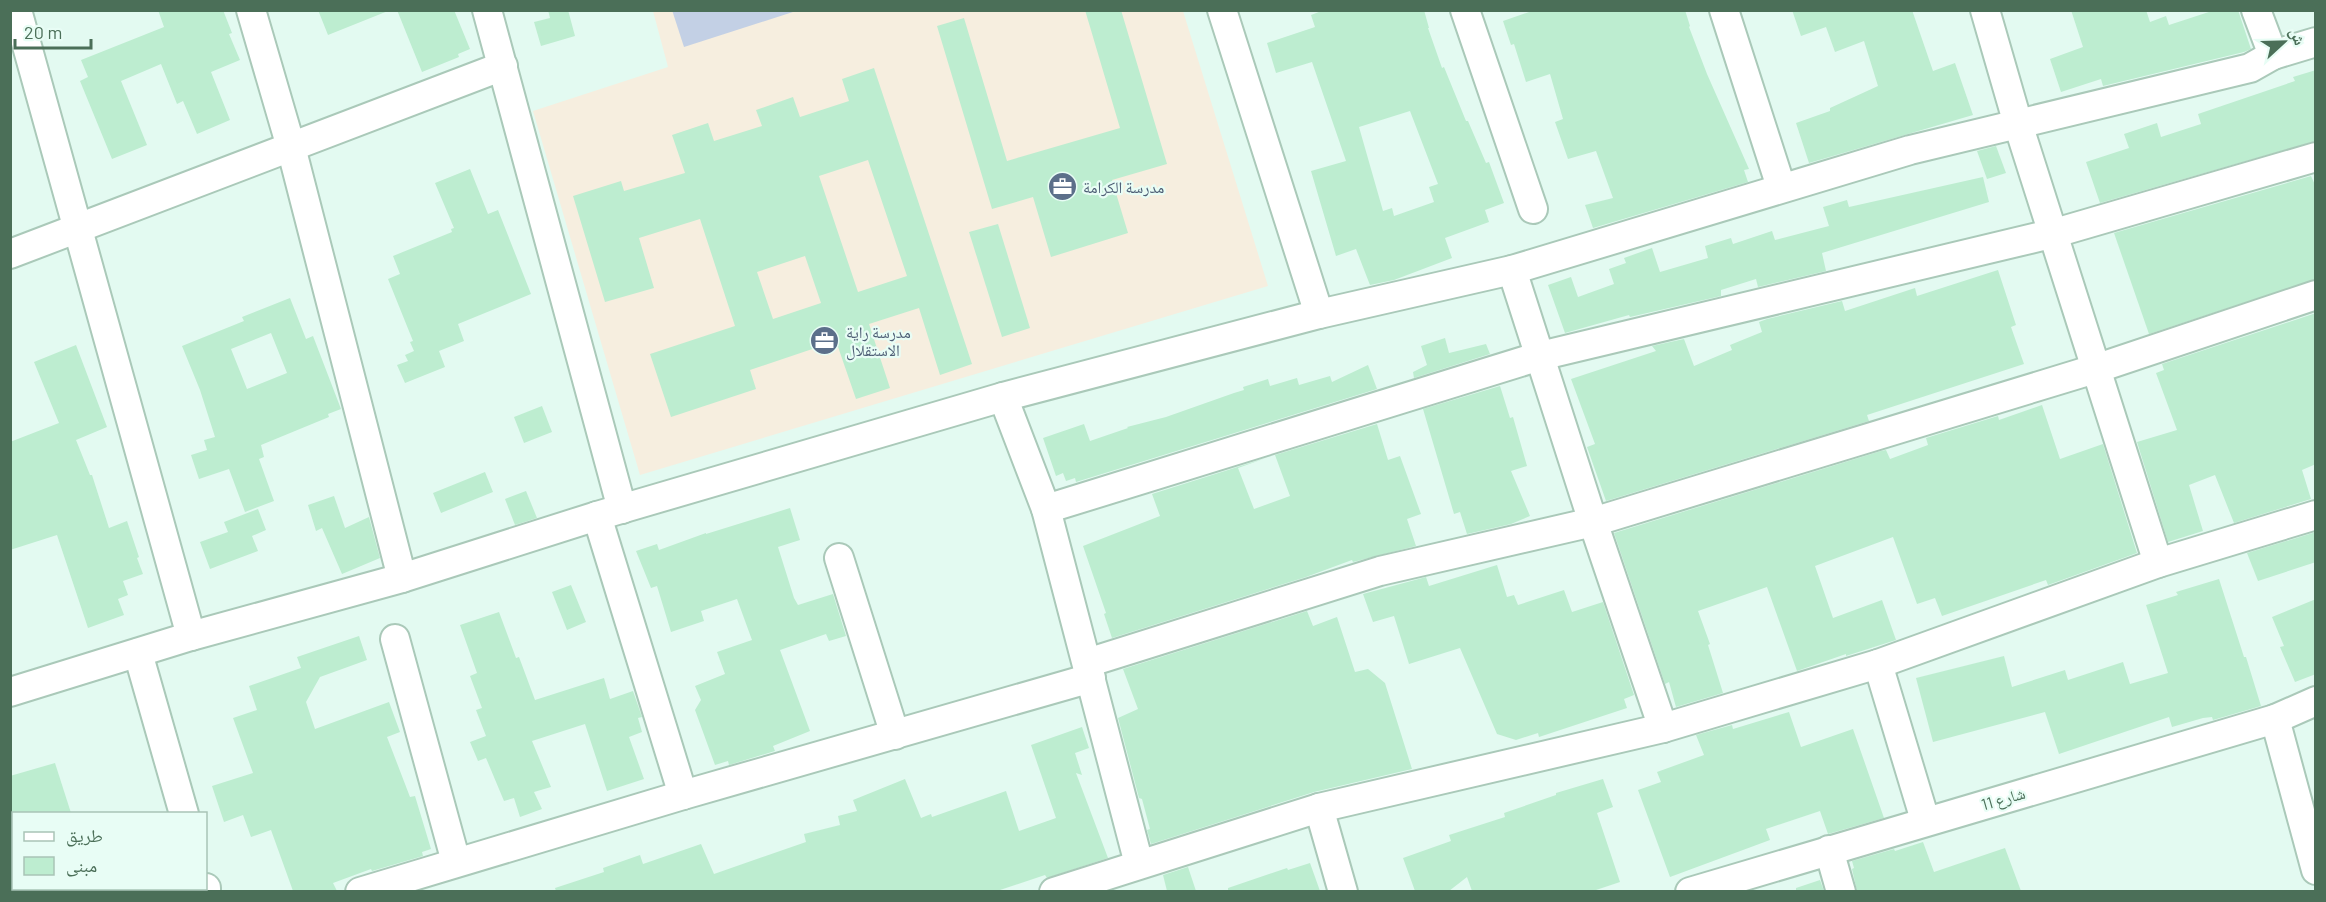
<svg xmlns="http://www.w3.org/2000/svg" width="2326" height="902" font-family="Barlow,'Noto Naskh Arabic',sans-serif">
<style>
.education{fill:#f6eedf}
.green{fill:#c3d0e5}
.building{fill:#bdedd0;fill-rule:evenodd}
.lines{fill:none;stroke-linecap:round;stroke-linejoin:round}
.minor-casing{stroke:#aac9b9;stroke-width:32}
.minor{stroke:#fff;stroke-width:28}
.labels{text-anchor:middle;dominant-baseline:central;stroke-width:4.5;stroke-linejoin:round;paint-order:stroke}
.service-label{font-size:16px;fill:#4e5e75;stroke:#e8fdf5;text-anchor:start}
.street-label{font-size:16px;fill:#4b6f58;stroke:#e8fdf5}
</style>
<rect width="100%" height="100%" fill="#e3faf1"/>
<!-- education -->
<polygon class="education" points="653,11 1183,11 1268,286 640,475 533,111 668,67"/>
<!-- green -->
<polygon class="green" points="672,10 795,10 796,11 684,47"/>
<!-- building -->
<g class="building">
<polygon points="158,10 223,10 232,33 229,34 240,60 211,72 230,120 197,134 183,101 177,104 161,64 121,81 147,145 112,159 80,81 88,77 81,60 164,27"/>
<polygon points="318,10 388,10 388,11 328,35"/>
<polygon points="397,10 454,10 470,49 458,54 459,57 422,72"/>
<polygon points="548,10 568,10 575,36 541,46 534,22 550,18"/>
<polygon points="1085,10 1121,10 1167,164 1112,180 1128,233 1051,257 1033,197 992,209 937,26 964,18 1007,161 1120,128"/>
<path d="M1324,10H1424L1429,28H1428L1442,68L1444,67L1466,121H1468L1486,163L1489,162L1504,203L1485,210L1489,222L1445,238L1452,258L1394,280L1370,285L1356,249L1336,256L1311,171L1346,161L1312,62L1276,73L1267,43L1315,27L1311,15ZM1410,111L1438,184L1429,187L1434,202L1394,216L1392,208L1383,211L1359,127Z"/>
<polygon points="1535,10 1685,10 1690,26 1689,27 1707,74 1749,169 1744,170 1748,182 1593,228 1585,205 1613,198 1596,151 1568,159 1555,122 1563,119 1550,74 1526,82 1514,44 1511,45 1503,21"/>
<polygon points="1792,10 1912,10 1933,71 1955,63 1973,115 1809,163 1796,123 1830,111 1830,108 1878,86 1864,41 1835,52 1826,27 1801,36"/>
<polygon points="2071,10 2146,10 2150,22 2166,16 2169,25 2215,10 2238,10 2251,49 2244,52 2103,86 2101,79 2061,92 2050,59 2083,47"/>
<path d="M874,68L972,364L940,375L919,308L869,324L890,388L856,399L836,341L750,370L756,389L671,417L650,354L735,326L700,219L639,238L654,288L605,302L573,196L621,181L624,191L685,173L672,135L708,123L714,141L762,126L756,110L793,97L800,117L849,101L842,79ZM868,160L907,276L858,292L819,176ZM805,256L821,303L773,319L757,272Z"/>
<polygon points="2316,70 2316,141 2100,203 2086,162 2129,148 2124,134 2157,123 2161,137 2201,124 2198,114 2295,81 2293,77"/>
<polygon points="1996,146 2006,173 1987,179 1977,151"/>
<polygon points="470,169 488,214 498,210 531,294 458,324 464,341 439,351 445,367 405,383 397,365 408,361 405,355 414,351 410,342 413,341 388,279 400,274 393,256 452,232 451,229 454,228 435,183"/>
<polygon points="2311,176 2316,187 2316,279 2149,334 2114,233"/>
<polygon points="1983,177 1989,202 1822,253 1826,271 1758,287 1756,279 1721,290 1721,296 1630,317 1629,315 1565,333 1548,285 1571,277 1578,297 1614,284 1609,269 1626,263 1624,258 1652,248 1660,272 1708,258 1705,246 1731,238 1733,244 1772,231 1775,240 1829,226 1823,207 1847,200 1849,207"/>
<polygon points="998,224 1030,328 1002,337 969,232"/>
<polygon points="1998,270 2016,325 2011,327 2024,364 1867,415 1869,421 1606,501 1587,447 1595,444 1571,379 1656,351 1652,346 1684,339 1694,366 1732,350 1730,345 1762,332 1759,322 1767,319 1842,301 1845,311 1915,288 1917,296"/>
<path d="M290,298L306,339L313,336L341,409L328,414L329,417L261,445L264,457L259,459L274,501L245,512L229,469L199,479L191,455L207,450L204,440L215,437L200,390L182,346L244,321L242,317ZM271,333L287,373L247,389L231,349Z"/>
<polygon points="2316,313 2316,464 2302,470 2311,499 2234,523 2215,475 2189,485 2203,531 2168,542 2137,442 2177,430 2156,373 2164,370 2162,364"/>
<polygon points="1445,338 1449,353 1486,344 1490,354 1414,378 1413,372 1427,365 1421,346"/>
<polygon points="76,345 107,427 76,440 90,475 92,475 109,528 127,521 139,557 137,558 143,574 123,581 128,595 118,599 124,615 88,628 57,535 10,550 10,442 59,423 34,362"/>
<polygon points="1368,365 1377,389 1076,482 1075,478 1066,481 1063,473 1056,476 1043,438 1084,424 1090,441 1128,428 1127,427 1166,417 1234,393 1244,390 1243,387 1268,379 1270,386 1297,378 1299,385 1330,376 1332,382"/>
<polygon points="1500,386 1510,418 1513,417 1527,466 1511,471 1530,516 1511,524 1467,534 1460,512 1454,514 1423,409"/>
<polygon points="2042,405 2060,459 2103,444 2137,553 2048,585 2046,580 1942,616 1935,598 1917,604 1893,537 1815,566 1833,618 1882,600 1896,640 1846,656 1846,654 1797,671 1767,587 1698,611 1710,644 1708,645 1723,693 1676,707 1669,682 1665,684 1614,533 1881,451 1886,450 1890,459 1928,445 1926,438 1998,416 1999,420"/>
<polygon points="542,406 552,432 524,443 514,417"/>
<polygon points="1377,424 1388,460 1400,456 1421,514 1407,519 1416,546 1353,562 1352,560 1306,577 1112,638 1104,614 1106,613 1083,546 1160,516 1152,494 1266,458 1238,468 1254,509 1290,496 1275,455"/>
<polygon points="485,472 493,492 441,513 433,493"/>
<polygon points="526,491 537,518 515,525 505,499"/>
<polygon points="334,496 345,528 369,517 380,558 342,574 322,528 316,531 308,505"/>
<polygon points="790,508 800,540 778,547 794,598 798,605 833,594 846,636 829,641 826,634 780,650 810,731 773,746 775,751 729,765 728,761 715,765 695,710 701,700 695,686 725,674 717,652 752,640 737,599 701,611 704,621 671,632 657,586 651,588 636,551 657,544 659,550 706,533 706,534"/>
<polygon points="258,509 266,530 252,536 258,551 210,569 200,542 228,532 224,522"/>
<polygon points="2316,532 2316,562 2258,581 2247,553"/>
<polygon points="1497,565 1507,597 1514,595 1518,605 1564,590 1572,612 1603,602 1634,695 1624,699 1627,708 1539,737 1538,733 1516,740 1497,734 1460,648 1409,664 1394,616 1373,622 1363,594 1426,577 1429,586"/>
<polygon points="2219,579 2244,657 2246,657 2261,706 2213,720 2212,717 2203,718 2172,727 2169,717 2059,754 2045,712 1933,742 1916,678 2004,656 2012,687 2065,670 2068,680 2123,662 2130,684 2168,673 2146,605 2178,595 2176,592"/>
<polygon points="571,585 586,622 567,630 552,592"/>
<polygon points="2316,599 2316,674 2295,682 2280,647 2284,646 2272,617"/>
<polygon points="1307,611 1313,626 1337,617 1355,672 1368,669 1385,683 1412,769 1314,792 1151,844 1147,830 1150,829 1142,799 1139,798 1118,718 1138,709 1123,669"/>
<polygon points="499,612 516,658 519,657 535,700 604,678 610,699 633,691 642,717 638,718 642,732 629,737 644,779 607,791 585,724 532,741 551,787 534,792 542,809 520,817 514,798 504,801 486,758 478,761 470,742 486,736 476,710 482,708 470,676 477,673 460,625"/>
<polygon points="359,636 367,660 320,677 306,702 315,729 389,702 400,732 387,737 410,797 415,796 431,849 422,852 423,856 372,871 371,869 333,883 337,891 293,891 271,830 251,837 243,815 224,822 212,786 253,773 233,718 257,710 249,686 301,668 297,657"/>
<polygon points="1789,712 1801,747 1853,729 1884,818 1828,834 1820,811 1766,829 1770,840 1670,877 1638,790 1661,782 1657,772 1704,755 1696,735 1732,725 1733,729"/>
<polygon points="1082,727 1089,748 1075,753 1082,775 1076,773 1108,858 1047,878 1045,875 997,891 556,891 555,888 604,872 603,868 640,855 643,864 701,844 714,874 806,842 804,834 840,825 838,816 857,811 853,800 905,779 921,818 931,814 932,817 1006,791 1019,831 1056,818 1031,745"/>
<polygon points="55,763 71,813 10,813 10,776"/>
<polygon points="1603,779 1613,807 1597,813 1620,882 1593,891 1472,891 1467,877 1449,891 1415,891 1403,858 1451,841 1449,835 1505,817 1504,813 1556,795 1556,793"/>
<polygon points="1923,842 1934,872 2005,848 2021,891 1857,891 1852,869 1854,868 1852,861 1894,849 1895,851"/>
<polygon points="1310,863 1320,891 1228,891 1228,888 1287,868 1288,870"/>
<polygon points="1188,867 1196,891 1167,891 1163,875"/>
<polygon points="1820,880 1824,891 1796,891 1796,888"/>
</g>
<g class="lines">
<defs>
<g id="minor">
<polyline points="17,10 191,636"/>
<polyline points="251,10 291,147 402,578"/>
<polyline points="487,10 622,509"/>
<polyline points="1222,10 1319,314"/>
<polyline points="1465,10 1533,209"/>
<polyline points="1724,10 1781,187"/>
<polyline points="1985,10 2018,124 2158,563"/>
<polyline points="2256,10 2273,55 2316,42"/>
<polyline points="10,254 503,66"/>
<polyline points="1512,270 1593,522 1663,728"/>
<polyline points="1003,397 1046,509 1139,864"/>
<polyline points="1046,509 1540,356 2055,233 2316,157"/>
<polyline points="597,516 683,795"/>
<polyline points="839,558 895,735"/>
<polyline points="395,639 456,862"/>
<polyline points="138,653 184,814"/>
<polyline points="1087,663 1380,571 1593,522 2098,368 2316,295"/>
<polyline points="1878,664 1925,820"/>
<polyline points="10,692 191,636 402,578 597,516 1003,397 1319,314 1512,270 1910,150 2250,68 2273,55"/>
<polyline points="2275,719 2316,870"/>
<polyline points="1319,808 1343,892"/>
<polyline points="1829,850 1841,892"/>
<polyline points="206,888 206,892"/>
<polyline points="360,892 683,795 1091,678"/>
<polyline points="1054,892 1319,808 1663,728 1878,664 2158,563 2316,515"/>
<polyline points="1690,892 2275,719 2316,701"/>
</g>
</defs>
<!-- minor casing -->
<use href="#minor" class="minor-casing"/>
<!-- minor -->
<use href="#minor" class="minor"/>
</g>
<!-- icons -->
<defs>
<symbol id="office-disc" viewBox="-11 -11 22 22"><circle r="9.5" fill="#5c6f8a" stroke="#e8fdf5"/><path d="M-6-3h4V-5.5h4V-3h4V5H-6ZM-1-4.5V-3h2v-1.5ZM-6 0V1H6V0Z" fill="#fff"/></symbol>
</defs>
<g fill-rule="evenodd">
<use href="#office-disc" x="1046" y="170" width="33" height="33"/>
<use href="#office-disc" x="808" y="324" width="33" height="33"/>
</g>
<g class="labels">
<!-- service labels -->
<g class="service-label">
<text x="1083" y="186">مدرسة الكرامة</text>
<text x="846" y="331">مدرسة راية<tspan x="846" dy="18">الاستقلال</tspan></text>
</g>
<!-- street labels -->
<g class="street-label">
<text transform="translate(2003 798) rotate(-16)">شارع 11</text>
</g>
</g>
<!-- border -->
<rect width="2326" height="902" fill="none" stroke="#4b6f58" stroke-width="24"/>
<!-- legend -->
<rect x="12" y="812" width="195" height="78" fill="#e8fdf5" stroke="#a9c4b6" stroke-width="1.5"/>
<rect x="24" y="832" width="30" height="9" fill="#ffffff" stroke="#a9c4b6" stroke-width="1.5"/>
<text x="66" y="842" font-size="18" fill="#4b6f58">طريق</text>
<rect x="24" y="857" width="30" height="18" fill="#bdedd0" stroke="#a9c4b6" stroke-width="1.5"/>
<text x="66" y="872" font-size="18" fill="#4b6f58">مبنى</text>
<!-- north arrow -->
<g transform="translate(2284 42) rotate(68)" stroke="#e8fdf5" stroke-width="4.5" paint-order="stroke">
<path d="M0-4.5L10 22L0 15L-10 22Z" fill="#4b6f58"/>
<text y="-9" font-size="16" font-weight="bold" text-anchor="middle" fill="#4b6f58">ش</text>
</g>
<!-- scale -->
<path d="M15 39v9h76v-9" fill="none" stroke="#4b6f58" stroke-width="3"/>
<text x="24" y="39" font-size="18" fill="#4b6f58" stroke="#e8fdf5" stroke-width="4.5" paint-order="stroke">20 m</text>
</svg>
